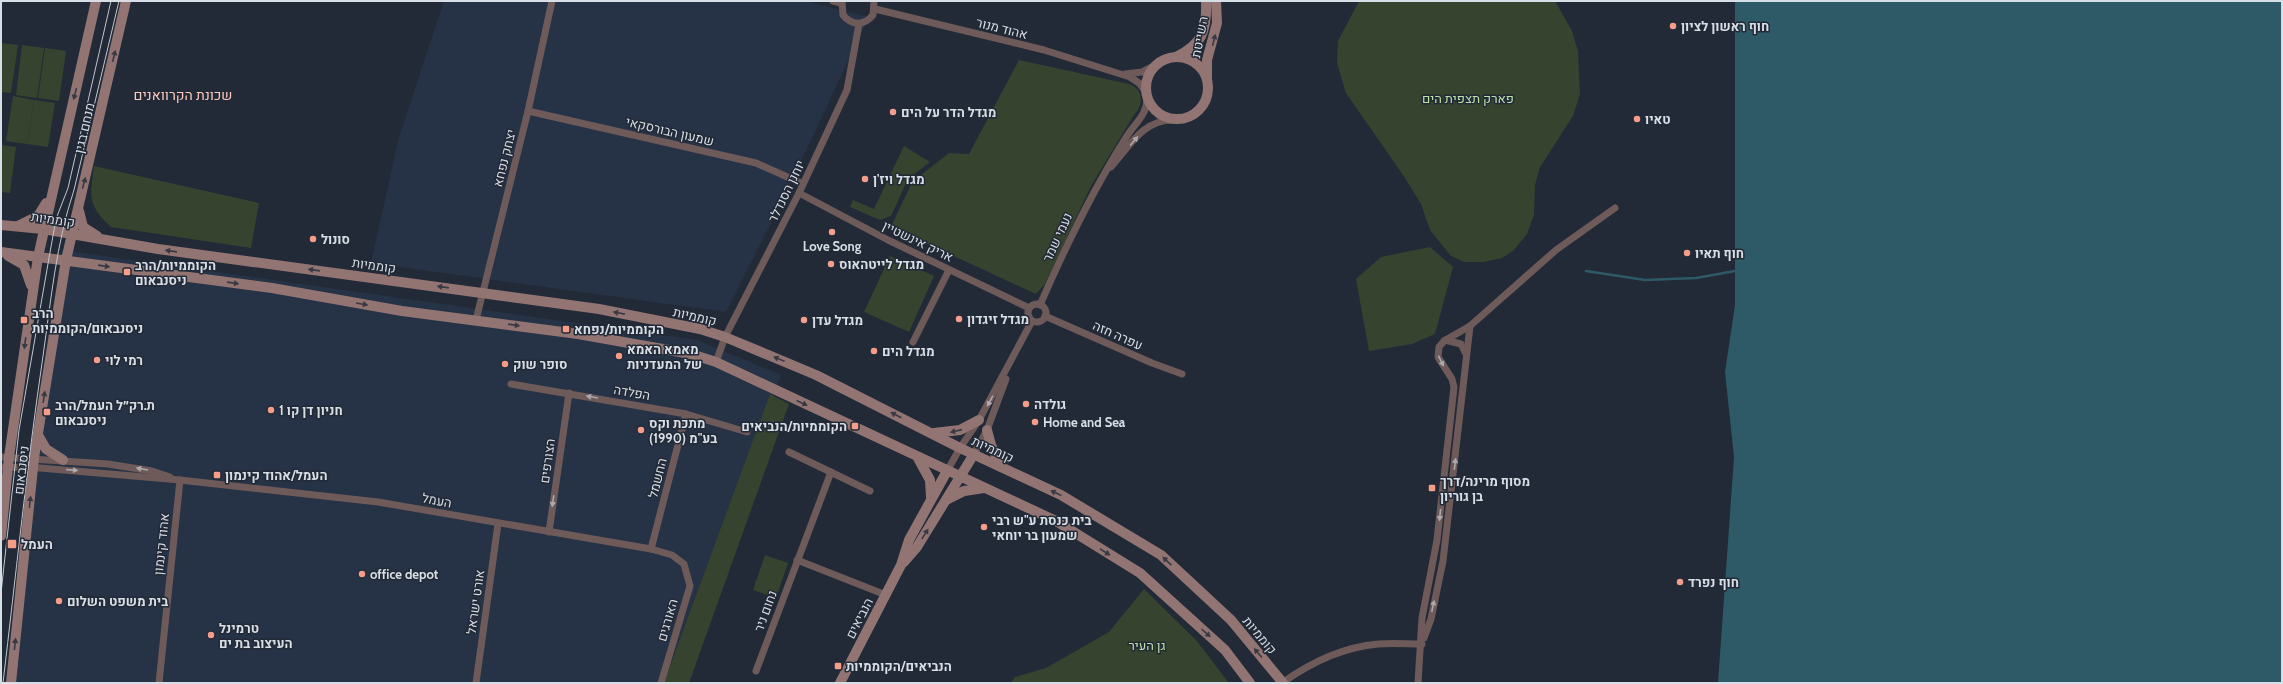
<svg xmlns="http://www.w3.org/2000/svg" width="2283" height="684" font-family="Cabin,Heebo,sans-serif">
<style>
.built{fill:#263245}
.green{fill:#36432f}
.water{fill:#2e5a67}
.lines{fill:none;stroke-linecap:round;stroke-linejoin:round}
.stream{stroke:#2e5a67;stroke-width:2.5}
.street{stroke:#6d5a59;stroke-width:7}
.secondary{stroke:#927573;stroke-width:10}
.tram{stroke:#c0c6ce;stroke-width:1}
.oneway{fill:#383943}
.oneway2{fill:#ada9ae}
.poi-dot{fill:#f49e89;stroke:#222a37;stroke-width:1.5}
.labels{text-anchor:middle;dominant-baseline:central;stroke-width:3;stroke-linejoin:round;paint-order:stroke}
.poi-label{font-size:13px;font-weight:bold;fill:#d8dee6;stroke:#222a37;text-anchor:start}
.street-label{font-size:13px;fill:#d8dee6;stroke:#222a37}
.park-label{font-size:13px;fill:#bce0a8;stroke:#222a37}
.neighbourhood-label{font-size:14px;fill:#fccabe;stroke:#222a37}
</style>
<rect width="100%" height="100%" fill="#222a37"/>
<!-- built -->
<g class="built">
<polygon points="444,1 805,1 869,17 786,193 726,312 371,263 399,137"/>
<polygon points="61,250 697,340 781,375 672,683 15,683"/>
</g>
<!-- green -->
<g class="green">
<polygon points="1359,1 1555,1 1572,31 1578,51 1580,94 1573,116 1540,167 1535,185 1534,215 1527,234 1514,250 1502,258 1484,262 1464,262 1451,256 1430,230 1421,204 1405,178 1346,93 1337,63 1338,41"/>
<polygon points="1,43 18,45 11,93 1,92"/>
<polygon points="22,45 44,48 37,98 16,95"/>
<polygon points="45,48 66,51 59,101 38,98"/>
<path d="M1019,60L1129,84C1145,90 1143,105 1134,115L1091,186L1045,284L1036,294L891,227L912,182L949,153L969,154Z"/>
<polygon points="13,96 34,100 27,144 6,141"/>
<polygon points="34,100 55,103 48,147 27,144"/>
<polygon points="1,145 16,147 10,193 1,192"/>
<polygon points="904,146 930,162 908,179 891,216 880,220 850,207 853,200 874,209"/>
<path d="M94,166L259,203L251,248L111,227C87,205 90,196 94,166Z"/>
<polygon points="1430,247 1453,267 1435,334 1412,344 1369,351 1356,279 1381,257"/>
<polygon points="890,256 934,276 909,332 864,312"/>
<polygon points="770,394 789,404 689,683 664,683"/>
<polygon points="765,555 788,563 776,598 753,590"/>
<polygon points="1144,589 1196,640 1229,683 1011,683 1015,677 1046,668 1109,632"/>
</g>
<!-- water -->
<polygon class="water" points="1735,1 2282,1 2282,683 1718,683 1734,457 1725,372 1735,305"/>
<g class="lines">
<!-- stream -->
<polyline class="stream" points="1586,271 1645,280 1696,278 1735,271"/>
<!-- street -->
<g class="street">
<polyline points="833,1 841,3"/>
<path d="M842,1L843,15C852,26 864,26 873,15L874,1"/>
<polyline points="875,9 1044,50 1130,77 1139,83 1146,92"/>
<polyline points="1125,74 1142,72 1154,66"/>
<polyline points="528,111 756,163 803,184"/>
<path d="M1111,167C1129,147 1143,120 1172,120"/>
<polyline points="799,193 888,240 1029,308"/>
<circle cx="1037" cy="313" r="9"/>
<path d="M1040,305C1066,245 1092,191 1127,136C1135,123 1147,115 1147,99"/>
<polyline points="1045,316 1152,363 1182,374"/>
<polyline points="476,320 528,111 552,1"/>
<polyline points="1445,340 1461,344 1466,354"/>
<polyline points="913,342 949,270"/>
<polyline points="716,362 725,337 799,193 847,90 859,24"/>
<polyline points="511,384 686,414 747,432"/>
<polyline points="789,452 870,491"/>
<polyline points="974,454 987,430 1006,379"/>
<polyline points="1,457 108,464 152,471 170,477"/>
<polyline points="1,467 40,468 180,480 378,502 651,549 672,555 684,564 690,586 661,683"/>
<polyline points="947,471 960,448 979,420 1032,321"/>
<polyline points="549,532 569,393"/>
<polyline points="651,549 686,414"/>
<polyline points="797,560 886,595"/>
<polyline points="1424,638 1431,619 1443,561 1470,326"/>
<polyline points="756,671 831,472"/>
<polyline points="159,683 180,480"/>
<polyline points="476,683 498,524"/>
<path d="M1282,683C1310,663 1344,647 1378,644C1393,643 1407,644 1422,644"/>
<polyline points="1418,683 1422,618 1437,540 1454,387 1452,379 1438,357 1439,347 1444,341 1470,326 1556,250 1615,208"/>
</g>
<!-- secondary -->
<g class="secondary">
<circle cx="1177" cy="88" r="31"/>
<path d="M1176,57C1203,44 1207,30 1206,1"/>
<polyline points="1207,77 1207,60 1217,23 1216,1"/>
<polyline points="79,211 83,227 97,236"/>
<polyline points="1,225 43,229 158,249 599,309 700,329 725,337 816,375 960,448 1061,495 1161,555 1231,620 1283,683"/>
<polyline points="18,226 38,216 46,203"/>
<polyline points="1,252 272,288 402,311 578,334 691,354 716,362 1056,521 1140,573 1225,650 1250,683"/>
<polyline points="8,256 24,265 31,285"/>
<polyline points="987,430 991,445 1001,467"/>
<polyline points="934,433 960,430 979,420"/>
<polyline points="38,435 46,449 63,460"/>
<polyline points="918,458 930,480 931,497"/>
<polyline points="948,499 964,491 984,488"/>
<polyline points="1,536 9,457 38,257 96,1"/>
<polyline points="904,562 917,547 974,454"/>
<polyline points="11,683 34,458 66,260 126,1"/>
<polyline points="840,683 901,565 909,540 947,471"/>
</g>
<!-- tram -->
<g class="tram">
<polyline points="1,593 19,430 49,258 56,219 68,188 111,1"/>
<path d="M3,683C16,574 27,465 43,356C51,300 56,244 74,190L119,1"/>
</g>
</g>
<!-- one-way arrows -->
<defs><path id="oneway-solid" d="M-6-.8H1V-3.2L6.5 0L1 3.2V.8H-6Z"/></defs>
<g class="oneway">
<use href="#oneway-solid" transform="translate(1214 40) rotate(-76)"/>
<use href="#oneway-solid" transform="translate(114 56) rotate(-77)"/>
<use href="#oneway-solid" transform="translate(75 94) rotate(104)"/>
<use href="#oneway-solid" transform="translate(84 183) rotate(-75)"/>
<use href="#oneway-solid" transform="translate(171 251) rotate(-172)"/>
<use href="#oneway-solid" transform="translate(104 266) rotate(8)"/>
<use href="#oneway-solid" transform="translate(314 270) rotate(-172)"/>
<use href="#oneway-solid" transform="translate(233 283) rotate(8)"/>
<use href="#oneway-solid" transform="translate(443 287) rotate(-172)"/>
<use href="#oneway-solid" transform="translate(362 304) rotate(10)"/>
<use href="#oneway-solid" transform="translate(619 313) rotate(-169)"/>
<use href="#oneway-solid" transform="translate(514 325) rotate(8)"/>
<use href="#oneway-solid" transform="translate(25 343) rotate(98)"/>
<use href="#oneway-solid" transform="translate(779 359) rotate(-158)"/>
<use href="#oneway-solid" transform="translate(44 397) rotate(-81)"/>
<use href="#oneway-solid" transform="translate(802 403) rotate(25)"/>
<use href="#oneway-solid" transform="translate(896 415) rotate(-153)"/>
<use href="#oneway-solid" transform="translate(956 431) rotate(167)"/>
<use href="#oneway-solid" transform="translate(1056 493) rotate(-154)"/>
<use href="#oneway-solid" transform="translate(30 502) rotate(-84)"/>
<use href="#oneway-solid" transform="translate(925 534) rotate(-58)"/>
<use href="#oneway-solid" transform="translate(1105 552) rotate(32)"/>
<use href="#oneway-solid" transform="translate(1167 561) rotate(-137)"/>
<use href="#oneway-solid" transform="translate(1206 633) rotate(42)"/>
<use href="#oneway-solid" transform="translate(15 644) rotate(-84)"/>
<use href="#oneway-solid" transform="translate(1258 653) rotate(-130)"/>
</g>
<g class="oneway2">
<use href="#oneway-solid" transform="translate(1134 141) rotate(-50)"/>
<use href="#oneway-solid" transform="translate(1441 361) rotate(64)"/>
<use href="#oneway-solid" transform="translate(592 397) rotate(-170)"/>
<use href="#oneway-solid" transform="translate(990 401) rotate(119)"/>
<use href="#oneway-solid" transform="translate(1455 464) rotate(-83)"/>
<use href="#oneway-solid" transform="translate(142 469) rotate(-170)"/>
<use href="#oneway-solid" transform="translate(72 470) rotate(5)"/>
<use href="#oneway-solid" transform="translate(553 501) rotate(98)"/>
<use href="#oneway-solid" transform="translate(1440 515) rotate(96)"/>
<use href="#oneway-solid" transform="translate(1433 606) rotate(-78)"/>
</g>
<!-- markers -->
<g class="poi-dot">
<circle cx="1673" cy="26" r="4"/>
<circle cx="893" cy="112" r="4"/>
<circle cx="1637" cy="119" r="4"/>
<circle cx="865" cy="179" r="4"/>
<circle cx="832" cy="232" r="4"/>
<circle cx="313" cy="239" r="4"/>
<circle cx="1687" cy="253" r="4"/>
<circle cx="831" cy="264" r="4"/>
<rect x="123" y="268" width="8" height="8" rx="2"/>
<circle cx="959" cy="319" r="4"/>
<rect x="20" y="316" width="8" height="8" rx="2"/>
<circle cx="804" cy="320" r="4"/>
<rect x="562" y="325" width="8" height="8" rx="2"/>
<circle cx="874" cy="351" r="4"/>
<circle cx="619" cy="356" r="4"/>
<circle cx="97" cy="360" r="4"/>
<circle cx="505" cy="364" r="4"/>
<circle cx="1026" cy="404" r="4"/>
<circle cx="271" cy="410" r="4"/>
<rect x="43" y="408" width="8" height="8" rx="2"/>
<circle cx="1035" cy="422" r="4"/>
<rect x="851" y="422" width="8" height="8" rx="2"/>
<circle cx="641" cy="430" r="4"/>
<rect x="213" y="471" width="8" height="8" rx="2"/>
<rect x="1428" y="484" width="8" height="8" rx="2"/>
<circle cx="984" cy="527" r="4"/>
<rect x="7" y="539" width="10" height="10" rx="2"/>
<circle cx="362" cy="574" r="4"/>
<circle cx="1680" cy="582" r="4"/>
<circle cx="59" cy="601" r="4"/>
<circle cx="211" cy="635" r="4"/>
<rect x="834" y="662" width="8" height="8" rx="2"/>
</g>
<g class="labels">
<!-- poi labels -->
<g class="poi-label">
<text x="1681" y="26">חוף ראשון לציון</text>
<text x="901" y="112">מגדל הדר על הים</text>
<text x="1645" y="119">טאיו</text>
<text x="873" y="179">מגדל ויז'ן</text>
<text x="321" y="239">סונול</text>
<text x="832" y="246" text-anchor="middle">Love Song</text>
<text x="1695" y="253">חוף תאיו</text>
<text x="839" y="264">מגדל לייטהאוס</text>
<text x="135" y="265">הקוממיות/הרב<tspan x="135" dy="15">ניסנבאום</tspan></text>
<text x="32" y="313">הרב<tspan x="32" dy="15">ניסנבאום/הקוממיות</tspan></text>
<text x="967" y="319">מגדל זיגדון</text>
<text x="812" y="320">מגדל עדן</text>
<text x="574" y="329">הקוממיות/נפחא</text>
<text x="627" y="349">מאמא האמא<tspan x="627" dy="15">של המעדניות</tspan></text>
<text x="882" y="351">מגדל הים</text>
<text x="105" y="360">רמי לוי</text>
<text x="513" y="364">סופר שוק</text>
<text x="1034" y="404">גולדה</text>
<text x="55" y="405">ת.רק״ל העמל/הרב<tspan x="55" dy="15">ניסנבאום</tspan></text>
<text x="279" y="410">חניון דן קו 1</text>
<text x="1043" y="422">Home and Sea</text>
<text x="649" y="423">מתכת וקס<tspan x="649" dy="15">(1990) בע"מ</tspan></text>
<text x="847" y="426" text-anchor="end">הקוממיות/הנביאים</text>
<text x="225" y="475">העמל/אהוד קינמון</text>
<text x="1440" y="481">מסוף מרינה/דרך<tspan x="1440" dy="15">בן גוריון</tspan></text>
<text x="992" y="520">בית כנסת ע"ש רבי<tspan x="992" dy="15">שמעון בר יוחאי</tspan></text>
<text x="21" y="544">העמל</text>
<text x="370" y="574">office depot</text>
<text x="1688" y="582">חוף נפרד</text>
<text x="67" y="601">בית משפט השלום</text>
<text x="219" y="628">טרמינל<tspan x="219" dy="15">העיצוב בת ים</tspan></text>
<text x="846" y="666">הנביאים/הקוממיות</text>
</g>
<!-- street labels -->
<g class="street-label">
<text transform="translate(1002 28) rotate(14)">אהוד מנור</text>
<text transform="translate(1199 37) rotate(-79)">השייטת</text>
<text transform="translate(84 128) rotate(-77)">מנחם בגין</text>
<text transform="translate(670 131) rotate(13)">שמעון הבורסקאי</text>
<text transform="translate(504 158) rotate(-76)">יצחק נפחא</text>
<text transform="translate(786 191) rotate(-64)">יוחנן הסנדלר</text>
<text transform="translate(53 219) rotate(8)">קוממיות</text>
<text transform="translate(1057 237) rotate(-65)">נעמי שמר</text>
<text transform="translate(918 241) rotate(26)">אריק אינשטיין</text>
<text transform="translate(374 265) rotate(8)">קוממיות</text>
<text transform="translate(695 316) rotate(13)">קוממיות</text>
<text transform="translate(1118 335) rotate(24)">עפרה חזה</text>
<text transform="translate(632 392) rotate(10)">הפלדה</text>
<text transform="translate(993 449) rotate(25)">קוממיות</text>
<text transform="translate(547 461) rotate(-82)">הצורפים</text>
<text transform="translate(21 470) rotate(-83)">ניסנבאום</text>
<text transform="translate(657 478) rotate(-76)">החשמל</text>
<text transform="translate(437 500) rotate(11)">העמל</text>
<text transform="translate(161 544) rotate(-84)">אהוד קינמון</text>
<text transform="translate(475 602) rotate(-82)">אורט ישראל</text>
<text transform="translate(765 611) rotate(-70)">נחום ניר</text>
<text transform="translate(859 618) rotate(-63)">הנביאים</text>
<text transform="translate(667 620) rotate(-74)">האורגים</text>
<text transform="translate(1260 635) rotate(50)">קוממיות</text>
</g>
<!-- park labels -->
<g class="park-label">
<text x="1468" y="98">פארק תצפית הים</text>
<text x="1147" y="645">גן העיר</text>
</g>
<!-- neighbourhood labels -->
<g class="neighbourhood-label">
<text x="183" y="95">שכונת הקרוואנים</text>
</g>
</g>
<!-- border -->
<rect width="2283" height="684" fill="none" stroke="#d8dee6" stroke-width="4"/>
</svg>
